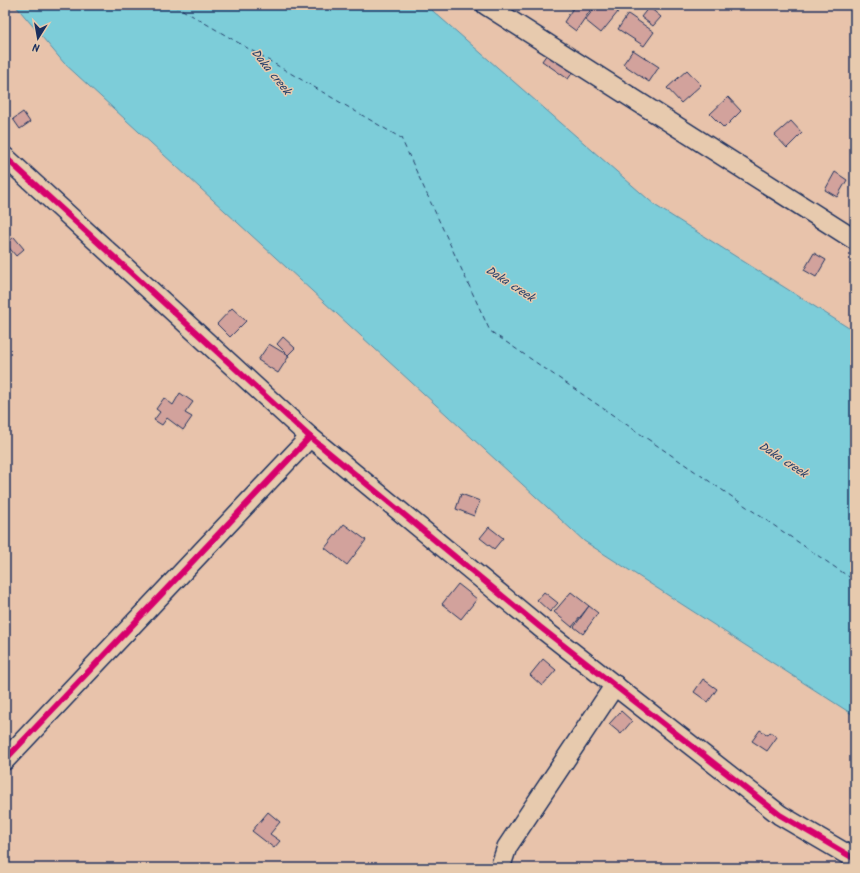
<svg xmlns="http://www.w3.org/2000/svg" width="860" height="873" font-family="Kalam,sans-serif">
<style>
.water{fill:#7dcdd9;stroke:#568ea8}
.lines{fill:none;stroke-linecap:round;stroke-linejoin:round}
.ferry{stroke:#253f6a;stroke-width:1;stroke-dasharray:5 4;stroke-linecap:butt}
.building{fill:#d2a29c;stroke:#1b2f5e}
.street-casing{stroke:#1b2f5e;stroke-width:22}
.street{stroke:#e7caae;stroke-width:19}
.cycleway-casing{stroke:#e7caae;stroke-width:8}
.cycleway{stroke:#d6006c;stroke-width:6}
.labels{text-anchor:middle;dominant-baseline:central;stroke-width:3;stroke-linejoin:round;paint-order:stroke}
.water-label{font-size:12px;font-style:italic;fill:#253f6a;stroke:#e7caae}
</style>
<rect width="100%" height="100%" fill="#e8c3ab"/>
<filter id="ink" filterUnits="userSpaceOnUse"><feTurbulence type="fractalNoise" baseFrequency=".025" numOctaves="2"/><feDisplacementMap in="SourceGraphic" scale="8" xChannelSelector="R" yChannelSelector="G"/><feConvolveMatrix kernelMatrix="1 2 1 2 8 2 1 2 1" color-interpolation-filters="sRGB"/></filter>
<g filter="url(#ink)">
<!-- water -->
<polygon class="water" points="15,5 426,5 656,206 855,332 855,716 584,541 64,63"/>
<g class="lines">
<!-- ferry -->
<polyline class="ferry" points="174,5 401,138 490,331 855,581"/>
</g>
<!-- building -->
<g class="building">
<polygon points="575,5 594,5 576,31 564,22"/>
<polygon points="597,5 609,5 618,12 601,33 585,20"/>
<polygon points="649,7 661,17 653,26 641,17"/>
<polygon points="628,14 654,32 644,46 618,29"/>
<polygon points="552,47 578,65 568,79 542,61"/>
<polygon points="633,50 659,67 649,82 623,64"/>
<polygon points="687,70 701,85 681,103 667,88"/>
<polygon points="728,97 741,111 724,128 710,114"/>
<polygon points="23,112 30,122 20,129 13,119"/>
<polygon points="791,121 802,133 787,148 775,135"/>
<polygon points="835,172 847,180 837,197 825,190"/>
<polygon points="14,237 24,249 16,256 6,244"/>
<polygon points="814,253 826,260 816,277 804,270"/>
<polygon points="232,308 246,321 230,337 217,324"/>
<polygon points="283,337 295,348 288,355 277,344"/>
<polygon points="269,344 289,356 278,373 258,360"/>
<polygon points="180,393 193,402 185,413 192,417 183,430 167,418 162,425 154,420 160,412 156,409 164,398 173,405"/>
<polygon points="461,494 480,501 474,516 456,509"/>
<polygon points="344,524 366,540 347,565 325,548"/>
<polygon points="489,527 503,538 494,549 480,538"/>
<polygon points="458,584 477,599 461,619 442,604"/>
<polygon points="544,592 558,603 550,612 537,600"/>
<polygon points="571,592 589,606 572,627 554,612"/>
<polygon points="589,606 598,613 583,634 574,627"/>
<polygon points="543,659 556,670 542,686 530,675"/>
<polygon points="703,679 717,689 708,702 694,692"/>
<polygon points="621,711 632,721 621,734 609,724"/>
<polygon points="760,730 768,735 770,732 777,737 767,751 752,741"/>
<polygon points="268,812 280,822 270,834 280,841 274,848 252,831"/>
</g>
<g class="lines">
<defs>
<g id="street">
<polyline points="486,5 855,240"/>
<polyline points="5,157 310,437 540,627 780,815 855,859"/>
<polyline points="5,760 310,437"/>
<polyline points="500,868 507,847 615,685"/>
</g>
</defs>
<!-- street casing -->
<use href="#street" class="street-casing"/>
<!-- street -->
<use href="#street" class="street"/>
<defs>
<g id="cycleway">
<polyline points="5,157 310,437 540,627 780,815 855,859"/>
<polyline points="5,760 310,437"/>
</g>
</defs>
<!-- cycleway casing -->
<use href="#cycleway" class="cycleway-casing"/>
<!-- cycleway -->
<use href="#cycleway" class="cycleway"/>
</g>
</g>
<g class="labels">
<!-- water labels -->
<g class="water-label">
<text transform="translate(271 72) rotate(51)">Daka creek</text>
<text transform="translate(510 284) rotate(33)">Daka creek</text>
<text transform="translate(783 460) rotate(33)">Daka creek</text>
</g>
</g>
<!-- margin -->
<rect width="860" height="873" fill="none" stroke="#e7caae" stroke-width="20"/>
<rect x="10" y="10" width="840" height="853" fill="none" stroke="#1b2f5e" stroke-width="1.5" filter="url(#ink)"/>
<!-- north arrow -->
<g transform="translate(38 38) rotate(191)" stroke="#e7caae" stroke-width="3" paint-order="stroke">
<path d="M0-3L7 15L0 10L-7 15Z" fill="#1b2f5e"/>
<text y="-6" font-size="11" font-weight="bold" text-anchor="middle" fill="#1b2f5e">N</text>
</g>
</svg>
